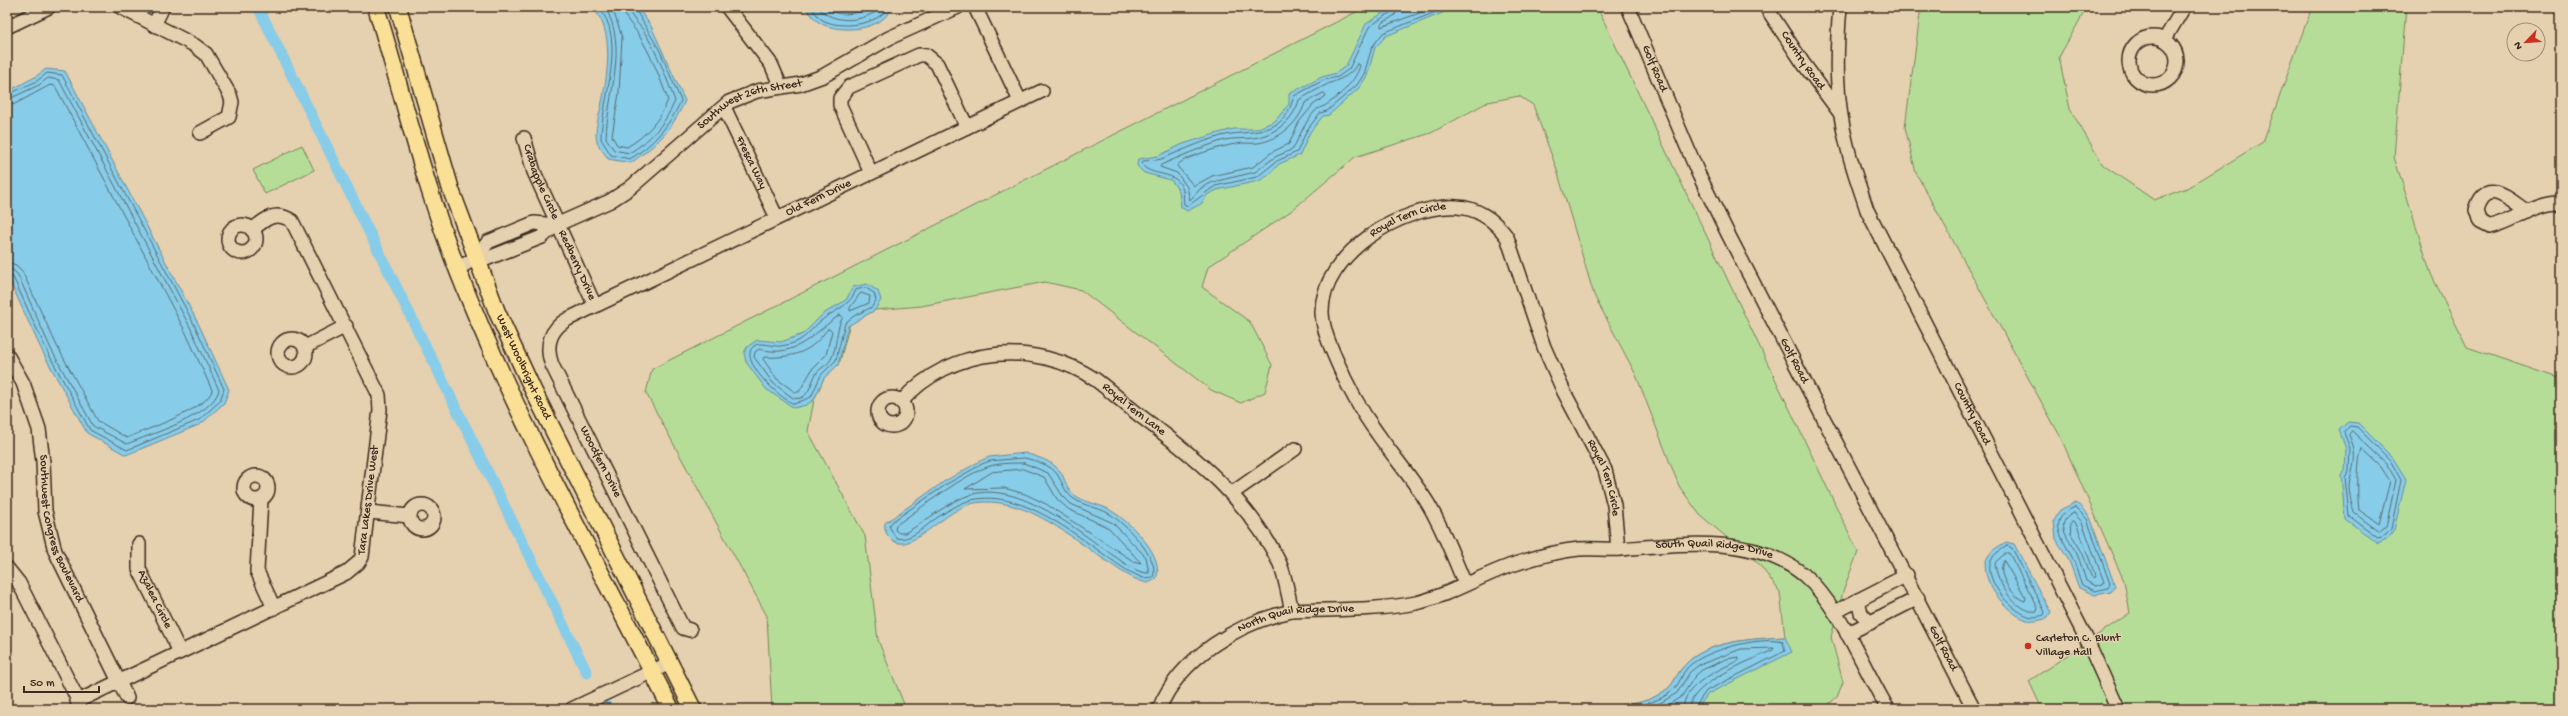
<svg xmlns="http://www.w3.org/2000/svg" width="2568" height="716" font-family="'Gochi Hand',sans-serif">
<style>
.green{fill:#b5dd98;stroke:#78845b}
.water{fill:#87cce9;stroke:#698b98}
.lines{fill:none;stroke-linecap:round;stroke-linejoin:round}
.shore{stroke:#596b6f;stroke-width:1}
.canal{stroke:#87cce9;stroke-width:11}
.minor-casing{stroke:#3b2a1e;stroke-width:16}
.major-casing{stroke:#3b2a1e;stroke-width:19}
.minor{stroke:#e5d0af;stroke-width:13}
.major{stroke:#fadf96;stroke-width:16}
.poi-dot{fill:#c8321e;stroke:#e5d0af;stroke-width:1.5}
.labels{text-anchor:middle;dominant-baseline:central;stroke-width:3;stroke-linejoin:round;paint-order:stroke}
.street-label{font-size:12px;fill:#3b2a1e;stroke:#e5d0af}
.poi-label{font-size:12px;fill:#3b2a1e;stroke:#e5d0af;text-anchor:start}
</style>
<rect width="100%" height="100%" fill="#e5d0af"/>
<filter id="ink" filterUnits="userSpaceOnUse"><feTurbulence type="fractalNoise" baseFrequency=".025" numOctaves="2"/><feDisplacementMap in="SourceGraphic" scale="8" xChannelSelector="R" yChannelSelector="G"/><feConvolveMatrix kernelMatrix="1 2 1 2 8 2 1 2 1" color-interpolation-filters="sRGB"/></filter>
<g filter="url(#ink)">
<!-- green -->
<g class="green">
<path d="M1366,7H1597L1858,552L1844,588L1831,637L1843,682L1837,697L1823,709H1605C1618,703 1633,706 1647,700C1654,698 1668,690 1672,684C1676,678 1679,671 1684,666C1706,640 1754,639 1785,637L1780,592L1759,564L1700,515L1679,486L1636,375L1594,295L1556,167L1533,105L1519,96L1488,102L1431,133L1355,157L1291,211L1208,267L1202,287L1250,322L1272,365L1265,392L1241,403L1211,390L1081,290L1045,282L921,306L875,310L850,323L840,361L824,378L814,400L808,431L865,536L878,640L906,709H772L767,616L646,393L652,369Z"/>
<polygon points="1921,7 2087,7 2059,57 2070,109 2103,165 2154,200 2187,188 2263,142 2312,7 2406,7 2394,157 2431,274 2467,347 2561,379 2561,709 2042,709 2029,681 2130,613 2124,581 2060,436 1916,173 1905,127"/>
<polygon points="302,145 314,170 265,194 253,170"/>
</g>
<!-- water -->
<g class="water">
<path d="M592,7H637L651,26L685,101C669,134 660,141 631,163L608,159C605,153 598,147 597,141C594,131 599,116 601,107C607,77 616,31 592,7Z"/>
<path d="M805,7H892C883,31 840,34 820,23C815,20 809,12 805,7Z"/>
<polygon points="1392,7 1457,7 1386,36 1375,48 1367,76 1359,88 1329,115 1323,116 1310,132 1300,155 1279,164 1269,175 1259,181 1217,190 1207,195 1201,204 1187,211 1181,207 1179,191 1171,180 1144,173 1137,166 1138,159 1158,156 1183,144 1218,133 1234,129 1256,129 1275,121 1289,104 1289,94 1322,77 1336,73 1346,66 1366,24"/>
<polygon points="46,69 65,71 199,325 229,390 224,403 201,424 126,455 87,433 43,353 7,275 7,92 35,77"/>
<polygon points="867,284 878,291 881,300 875,310 848,326 838,365 824,378 814,400 806,405 794,408 766,389 746,362 744,353 747,347 757,340 781,342 803,334 823,314 846,300 853,287"/>
<polygon points="2348,422 2358,423 2393,458 2406,479 2394,530 2389,538 2378,543 2345,519 2341,475 2345,471 2346,449 2339,430"/>
<path d="M1025,453C1037,457 1051,460 1060,471C1066,480 1066,490 1076,496C1086,503 1100,504 1110,510C1129,521 1166,556 1156,579L1148,583C1132,580 1118,569 1105,560C1069,536 1029,500 983,502C954,503 934,531 908,542C896,547 883,536 885,523L945,481L980,461L989,457Z"/>
<polygon points="2076,502 2090,517 2115,586 2111,592 2095,595 2079,588 2068,558 2056,539 2054,521 2060,510"/>
<path d="M2006,542L2014,544L2051,613L2047,619C2042,619 2036,622 2031,621C2010,618 1980,582 1986,561C1989,551 1999,546 2006,542Z"/>
<path d="M1785,637L1792,652L1708,694L1697,709H1605C1618,703 1633,706 1647,700C1654,698 1668,690 1672,684C1676,678 1679,671 1684,666C1706,640 1754,639 1785,637Z"/>
</g>
<g class="lines">
<!-- shore -->
<g class="shore">
<path d="M598,7C628,37 601,103 601,139L611,155L630,159C653,145 670,125 681,101L660,51L634,7"/>
<path d="M605,7C629,48 607,94 606,138L614,150L629,153C650,141 666,123 675,101C666,77 657,51 643,30C638,23 629,16 629,7"/>
<path d="M612,7L622,37L619,93L612,136L617,145L627,147C646,136 660,120 668,100C660,78 651,54 638,34C633,25 623,18 623,7"/>
<path d="M811,7C814,11 817,16 821,19C837,30 879,26 888,7"/>
<path d="M817,7C834,25 864,23 882,7"/>
<path d="M826,7C837,19 860,13 873,7"/>
<path d="M1393,7L1391,12L1369,27L1349,69L1338,77L1324,80L1294,96C1291,106 1287,118 1277,124C1260,135 1240,131 1221,136C1200,142 1181,151 1161,159C1155,161 1149,160 1143,161L1142,165C1153,178 1178,169 1183,191C1184,195 1183,200 1184,204L1188,206L1215,186L1257,177L1277,161L1297,152L1307,130L1320,113L1327,111L1357,85L1364,74L1372,47L1383,33L1448,7"/>
<polyline points="1398,7 1395,15 1381,24 1381,27 1436,7"/>
<path d="M1357,64L1360,65C1358,79 1336,100 1324,106C1320,108 1318,108 1315,111C1305,122 1300,135 1293,149L1275,157L1255,172L1213,182L1201,188L1190,200L1187,187L1177,173L1160,167L1161,165C1181,156 1200,148 1221,141C1234,137 1246,140 1258,137C1277,133 1294,119 1299,100C1307,95 1316,90 1324,86C1337,79 1349,79 1357,64Z"/>
<path d="M1324,93L1326,96L1313,105L1299,122L1289,144L1272,152L1253,167L1212,176L1194,186L1177,166C1180,158 1226,145 1236,144C1243,142 1251,144 1258,143C1279,140 1299,123 1305,103Z"/>
<polyline points="7,95 37,81 47,73 62,75 195,326 224,389 220,401 199,420 127,450 90,430 47,351 13,277 7,274"/>
<path d="M7,100L39,85L48,78L59,80L191,329L219,390C213,416 150,434 127,444L93,426L51,349L18,275L13,270L7,268"/>
<path d="M7,106L15,104L50,85L55,86L185,331L212,390C209,409 146,429 127,438L98,421L57,346L22,271L16,265L7,262"/>
<path d="M866,288L874,293L876,300L872,307L854,316L845,323L836,360L821,375L811,397L794,404C781,399 736,359 754,346C760,341 773,347 781,346C808,342 807,330 826,317C838,309 850,305 856,290Z"/>
<polygon points="861,293 870,296 869,303 850,311 850,308"/>
<path d="M840,315L843,317C835,329 838,346 831,359C828,365 822,367 818,371C810,381 810,402 793,398L773,383L754,357L755,352L759,349C798,359 812,333 840,315Z"/>
<path d="M828,329L832,331L826,355L813,368L799,392H795L777,379L763,359L764,357C780,358 800,356 813,345C819,341 823,334 828,329Z"/>
<polygon points="2350,426 2357,427 2390,460 2401,480 2391,529 2386,535 2379,538 2349,516 2345,477 2349,471 2350,448 2344,433"/>
<path d="M2352,431L2386,463L2396,480L2386,527L2380,532L2354,513C2352,504 2347,489 2350,479C2355,461 2357,452 2349,435Z"/>
<path d="M2362,449L2381,467L2390,481L2379,524L2359,510C2357,497 2357,459 2362,449Z"/>
<path d="M1025,458C1036,461 1049,464 1057,474C1063,483 1064,492 1074,499C1084,506 1097,507 1108,513C1123,522 1161,558 1153,577L1143,578L1128,571C1086,544 1029,491 977,499C964,500 949,510 938,517C926,525 911,542 896,538L889,526L893,521L947,484L982,464L990,461Z"/>
<path d="M1024,463L1048,473L1062,495L1071,504L1113,523L1146,557L1149,573C1138,574 1123,562 1114,556C1078,531 1020,482 973,494C948,501 927,521 905,533H899L895,530L896,525C920,509 964,474 990,466C1000,463 1014,463 1024,463Z"/>
<polygon points="1023,469 1044,477 1057,499 1068,509 1109,528 1141,563 1133,561 1046,504 1025,494 1004,488 965,489 992,472"/>
<path d="M2075,507L2087,519L2110,584L2108,588L2095,591L2082,585C2078,575 2076,564 2071,555C2061,536 2047,519 2075,507Z"/>
<path d="M2074,513L2082,522L2104,582L2103,584L2096,586L2086,581C2083,572 2081,563 2077,554C2070,541 2052,522 2074,513Z"/>
<polygon points="2073,521 2077,525 2095,575 2094,578 2091,576 2082,552 2071,534 2070,524"/>
<path d="M2007,546L2012,548L2045,612L2044,615C2041,616 2036,617 2032,617C2013,614 1983,580 1991,561C1994,553 2001,550 2007,546Z"/>
<path d="M2006,553H2009L2038,608L2037,611C2016,615 1996,581 1995,563Z"/>
<path d="M2004,561L2026,598L2025,601C2013,598 1995,573 2004,561Z"/>
<path d="M1616,709C1637,706 1658,704 1674,689C1680,683 1682,674 1687,668C1704,650 1760,636 1783,642L1785,651L1706,691L1694,709"/>
<path d="M1650,709L1677,693L1690,672L1699,665L1741,649L1774,648L1773,650C1752,660 1690,683 1689,709"/>
<path d="M1662,709L1682,696L1695,676L1702,670L1726,659L1739,657V660C1720,670 1684,683 1683,709"/>
</g>
<!-- canal -->
<g class="canal">
<polyline points="258,7 587,673"/>
<polyline points="604,702 608,709"/>
</g>
<defs>
<g id="minor">
<polyline points="120,7 194,45 206,54 230,95 232,102 229,117 200,133"/>
<polyline points="727,7 771,64 781,87"/>
<polyline points="975,7 1020,101"/>
<path id="s1" d="M1628,7L1698,173L1728,234L1974,709"/>
<path id="s2" d="M1766,7L1803,63L1840,113"/>
<path id="s3" d="M1840,7C1836,53 1835,100 1847,145C1852,167 1860,188 1867,210L2087,640L2118,709"/>
<polyline points="154,25 163,7"/>
<polyline points="7,27 49,7"/>
<circle cx="2153" cy="61" r="24"/>
<polyline points="2165,39 2184,7"/>
<path id="s4" d="M724,107L777,218"/>
<path id="s5" d="M524,138L534,172L595,306"/>
<polyline points="871,173 840,105 840,98 849,87 919,55 926,55 937,64 967,127"/>
<path d="M2528,212C2512,203 2486,174 2476,210L2480,222L2490,227C2514,222 2536,202 2561,203"/>
<circle cx="242" cy="239" r="14"/>
<path id="s6" d="M476,258L486,259L542,237L556,225L610,201L630,188L729,102L757,91L801,84L823,76L889,38L958,7"/>
<polyline points="457,269 476,258 488,242 534,223 556,225"/>
<circle cx="292" cy="353" r="14"/>
<polyline points="305,347 346,326"/>
<path id="s7" d="M7,355L23,383L39,429L43,462L45,511L55,551L127,698"/>
<circle cx="892" cy="412" r="14"/>
<path id="s8" d="M901,402C950,346 1035,339 1096,380C1112,392 1127,406 1143,418C1196,457 1251,503 1280,564C1286,579 1288,595 1292,611"/>
<circle cx="256" cy="488" r="12"/>
<polyline points="1231,494 1295,449"/>
<polyline points="261,499 257,571 274,608"/>
<circle cx="422" cy="517" r="12"/>
<polyline points="369,512 409,516"/>
<path id="s9" d="M139,544V569L180,652"/>
<polyline points="7,568 19,583 76,696 79,709"/>
<path id="s10" d="M1465,584C1453,556 1443,528 1427,502C1412,478 1393,456 1377,433C1360,410 1346,383 1335,357C1329,343 1323,329 1322,313C1321,254 1403,204 1457,207C1478,208 1495,221 1507,237L1544,347L1564,392L1605,470L1614,505L1618,549"/>
<polyline points="1858,600 1861,613 1870,623"/>
<polyline points="1835,612 1907,575"/>
<path id="s11" d="M690,630L683,628L552,365C545,346 550,329 568,319L1042,91"/>
<polyline points="1847,634 1918,598"/>
<path id="s12" d="M78,701L346,573L358,563L362,557L380,410L379,395L292,221C275,210 265,219 252,230"/>
<polyline points="572,709 670,663"/>
<path id="s13" d="M1159,709C1180,657 1240,622 1292,611C1333,609 1374,611 1416,603C1451,595 1481,575 1515,564C1536,557 1558,551 1579,549C1593,548 1607,550 1621,549C1681,544 1754,534 1804,575C1840,606 1863,668 1888,709"/>
</g>
<g id="major">
<path d="M376,7C403,95 424,185 458,271C517,422 598,564 671,709"/>
<path id="s14" d="M398,7L451,190L497,312L533,390L693,709"/>
</g>
</defs>
<!-- minor casing -->
<use href="#minor" class="minor-casing"/>
<!-- major casing -->
<use href="#major" class="major-casing"/>
<!-- minor -->
<use href="#minor" class="minor"/>
<!-- major -->
<use href="#major" class="major"/>
</g>
</g>
<!-- markers -->
<circle class="poi-dot" cx="2028" cy="646" r="4"/>
<g class="labels">
<!-- street labels -->
<g class="street-label">
<text stroke="none"><textPath href="#s2" startOffset="65">Country Road</textPath></text>
<text stroke="none"><textPath href="#s1" startOffset="67">Golf Road</textPath></text>
<text stroke="none"><textPath href="#s6" startOffset="321">Southwest 26th Street</textPath></text>
<text stroke="none"><textPath href="#s4" startOffset="62">Fresca Way</textPath></text>
<text stroke="none"><textPath href="#s5" startOffset="47">Crabapple Circle</textPath></text>
<text stroke="none"><textPath href="#s11" startOffset="633">Old Fern Drive</textPath></text>
<text stroke="none"><textPath href="#s10" startOffset="445">Royal Tern Circle</textPath></text>
<text stroke="none"><textPath href="#s5" startOffset="138">Redberry Drive</textPath></text>
<text stroke="none"><textPath href="#s1" startOffset="391">Golf Road</textPath></text>
<text stroke="none"><textPath href="#s14" startOffset="382">West Woolbright Road</textPath></text>
<text stroke="none"><textPath href="#s8" startOffset="262">Royal Tern Lane</textPath></text>
<text stroke="none"><textPath href="#s3" startOffset="436">Country Road</textPath></text>
<text transform="translate(600 462) rotate(63)">Woodfern Drive</text>
<text stroke="none"><textPath href="#s10" startOffset="817">Royal Tern Circle</textPath></text>
<text stroke="none"><textPath href="#s12" startOffset="377">Tara Lakes Drive West</textPath></text>
<text stroke="none"><textPath href="#s7" startOffset="184">Southwest Congress Boulevard</textPath></text>
<text stroke="none"><textPath href="#s13" startOffset="604">South Quail Ridge Drive</textPath></text>
<text stroke="none"><textPath href="#s9" startOffset="59">Azalea Circle</textPath></text>
<text stroke="none"><textPath href="#s13" startOffset="174">North Quail Ridge Drive</textPath></text>
<text stroke="none"><textPath href="#s1" startOffset="715">Golf Road</textPath></text>
</g>
<!-- poi labels -->
<g class="poi-label">
<text x="2036" y="639">Carleton C. Blunt<tspan x="2036" dy="14">Village Hall</tspan></text>
</g>
</g>
<!-- margin -->
<rect width="2568" height="716" fill="none" stroke="#e5d0af" stroke-width="24"/>
<rect x="12" y="12" width="2544" height="692" fill="none" stroke="#3b2a1e" stroke-width="1.5" filter="url(#ink)"/>
<!-- north arrow -->
<g transform="translate(2526 42) rotate(245)"><circle r="19" fill="#e5d0af" stroke="#a18e75"/>
<path d="M0-3L7 15L0 10L-7 15Z" fill="#c8321e"/>
<text y="-6" font-size="11" font-weight="bold" text-anchor="middle" fill="#3b2a1e">N</text>
</g>
<!-- scale -->
<path d="M24 686v6h75v-6" fill="none" stroke="#3b2a1e" stroke-width="2"/>
<text x="30" y="686" font-size="12" fill="#3b2a1e" stroke="#e5d0af" stroke-width="3" paint-order="stroke">50 m</text>
</svg>
